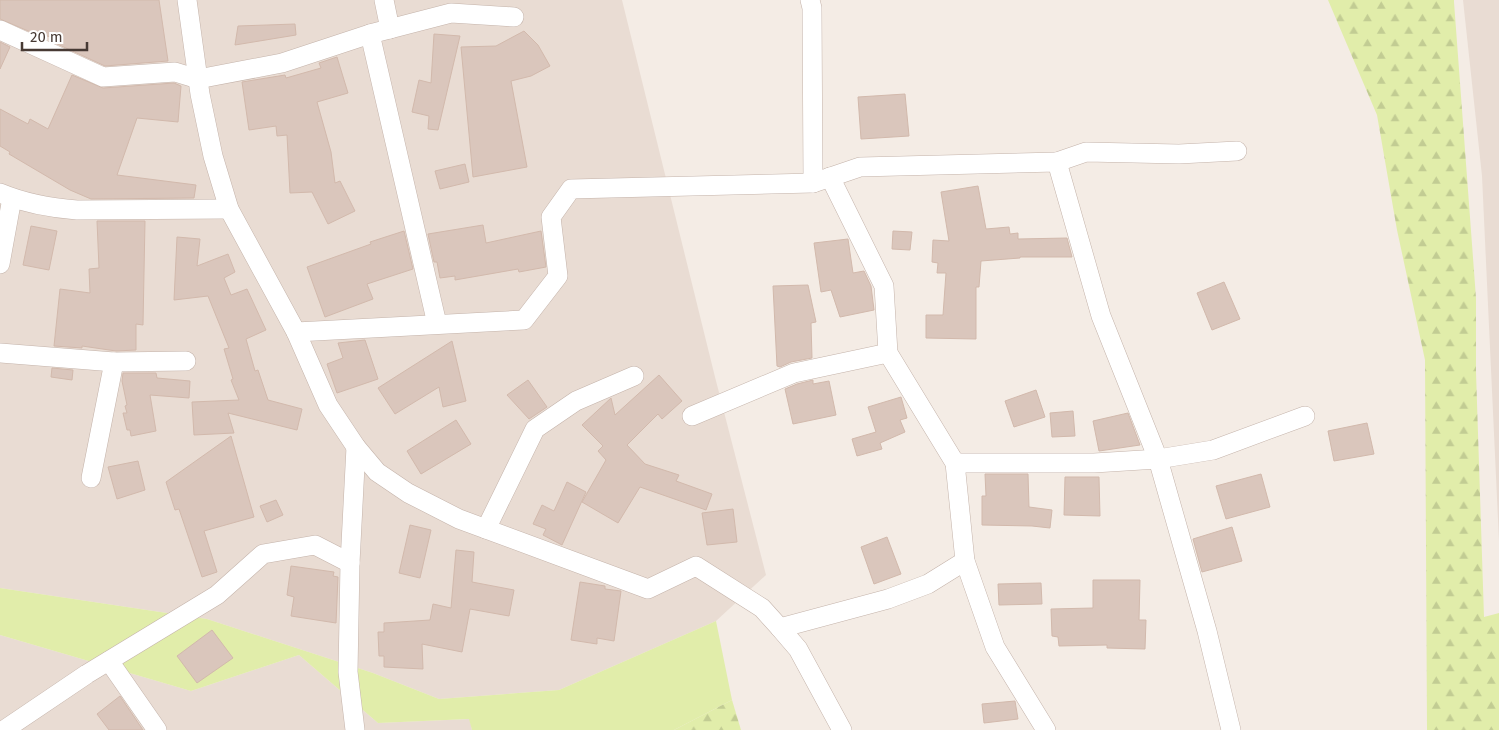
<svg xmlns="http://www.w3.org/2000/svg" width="1499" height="730" font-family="'Fira Sans',sans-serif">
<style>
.residential{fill:#e9dcd3}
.grass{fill:#e1edaa}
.forest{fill:url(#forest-firs)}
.building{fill:#dac6bc;stroke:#d2b9ac}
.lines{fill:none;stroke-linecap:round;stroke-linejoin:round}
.minor-casing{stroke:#c4b3aa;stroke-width:20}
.minor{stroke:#fff;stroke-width:19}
</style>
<defs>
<pattern id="forest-firs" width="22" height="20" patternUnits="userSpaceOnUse" patternTransform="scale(1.25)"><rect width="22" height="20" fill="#e1edaa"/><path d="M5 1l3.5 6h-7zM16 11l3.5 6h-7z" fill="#c2cc93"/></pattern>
</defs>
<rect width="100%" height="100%" fill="#f4ece5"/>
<!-- residential -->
<g class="residential">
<polygon points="0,0 622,0 715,377 766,575 716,621 559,690 439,699 373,673 207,619 0,588"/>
<polygon points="1463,0 1499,0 1499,541 1482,176"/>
<polygon points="0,635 191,691 299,655 378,723 470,719 472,730 0,730"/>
</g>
<!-- grass -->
<polygon class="grass" points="0,588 207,619 373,673 439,699 559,690 716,621 732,700 674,730 472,730 469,719 378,723 299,655 191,691 0,635"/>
<!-- forest -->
<g class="forest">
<polygon points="1328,0 1454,0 1454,2 1476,298 1476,372 1484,617 1499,613 1499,730 1427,730 1425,360 1397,230 1377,115"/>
<polygon points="732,700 741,730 674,730"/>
</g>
<!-- building -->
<g class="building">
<polygon points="0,0 159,0 168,61 105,66 55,43 56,38 33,33 0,19"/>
<polygon points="295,24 296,35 235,45 238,26"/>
<polygon points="524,31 538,45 550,66 531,76 511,81 527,167 473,177 461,47 496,46"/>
<polygon points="434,34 460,36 438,130 428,129 429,116 412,112 419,80 431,83"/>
<polygon points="0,42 10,47 0,69"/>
<polygon points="337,57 348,93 317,102 331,152 335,183 340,181 355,211 328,224 312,192 290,193 287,135 277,136 276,126 249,130 242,82 285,75 286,78 321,68 319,63"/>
<polygon points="72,75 103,88 174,83 181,86 178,122 137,118 117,175 196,185 194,198 91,199 70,190 9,154 10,152 0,146 0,109 28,124 30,119 48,129"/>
<polygon points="905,94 909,136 861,139 858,97"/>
<polygon points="465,164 469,182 440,189 435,171"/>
<polygon points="978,186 986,229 1009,227 1010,234 1018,233 1018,239 1067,238 1072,257 1020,257 1020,258 981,261 979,287 976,287 976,339 926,338 926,315 943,315 946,273 937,273 938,263 932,262 933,240 949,241 941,192"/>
<polygon points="97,221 145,221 143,325 136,324 136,350 116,351 82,346 82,348 54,346 60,289 90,293 89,269 99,268"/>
<polygon points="483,225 486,243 541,231 546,267 519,272 518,269 455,280 455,276 440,278 437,262 434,262 428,234"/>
<polygon points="31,226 57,231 49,270 23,265"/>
<polygon points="404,231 413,269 367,284 373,299 325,317 307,267 371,244 370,242"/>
<polygon points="893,231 912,232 910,250 892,249"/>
<polygon points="177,237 200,239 197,266 228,254 235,272 224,278 231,295 247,289 266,330 246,339 255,371 258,370 268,400 302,409 297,430 228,413 234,433 194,435 192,402 239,400 231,380 233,379 224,349 229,348 208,296 174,300"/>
<polygon points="848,239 853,273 864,271 871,286 874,310 840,317 831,290 821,292 814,243"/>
<polygon points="1224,282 1240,319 1212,330 1197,293"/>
<polygon points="808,285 816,322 811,323 812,358 791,362 780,367 777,366 773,286"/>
<polygon points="365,340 378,379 337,393 327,364 343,358 338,343"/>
<polygon points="452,341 466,401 443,407 439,387 395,414 378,388"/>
<polygon points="52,368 73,370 72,380 51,377"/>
<polygon points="123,373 156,373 157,378 190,381 189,398 150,395 156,431 131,436 130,430 127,430 123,413 127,413 125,406 127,405 122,381"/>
<polygon points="659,375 682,401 662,419 658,414 627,445 645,464 679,475 676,481 712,494 706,510 640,487 618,523 582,502 606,460 598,451 603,446 582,425 611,398 615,415"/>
<polygon points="528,380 547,407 529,419 507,395"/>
<polygon points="813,380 813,384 829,381 836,415 793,424 785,389 797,384"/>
<polygon points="1036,390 1045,417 1014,427 1005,401"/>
<polygon points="901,397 907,418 900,420 905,432 880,443 882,449 857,456 852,439 876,432 868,407"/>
<polygon points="1073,411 1075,436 1052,437 1050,413"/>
<polygon points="1128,413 1140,445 1099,451 1093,421"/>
<polygon points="456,420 471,444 421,474 407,451"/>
<polygon points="1367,423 1374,454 1334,461 1328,431"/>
<polygon points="231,436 254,517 204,531 217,572 202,577 179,509 175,510 166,482"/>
<polygon points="138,461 145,490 117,499 108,467"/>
<polygon points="985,474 1028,474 1029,507 1052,510 1050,528 1032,526 982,525 982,496 986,496"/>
<polygon points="1261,474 1270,507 1226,519 1216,486"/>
<polygon points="1065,477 1099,477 1100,516 1064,515"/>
<polygon points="567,482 586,492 562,545 543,535 546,529 533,524 542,505 554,511"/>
<polygon points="276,500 283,515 267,522 260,506"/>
<polygon points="733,509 737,542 707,545 702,513"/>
<polygon points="410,525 431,530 420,578 399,573"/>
<polygon points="1232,527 1242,561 1202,572 1193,539"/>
<polygon points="887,537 901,574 874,584 861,547"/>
<polygon points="456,550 474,552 472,582 514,590 509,616 470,609 462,652 422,644 423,669 384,667 384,656 379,656 378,632 384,632 384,623 430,620 433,604 451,608"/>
<polygon points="291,566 334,572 333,576 338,577 336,623 291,616 294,597 287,595"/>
<polygon points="1093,580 1140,580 1139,620 1146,620 1145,649 1107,648 1107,645 1059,646 1058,637 1052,636 1051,609 1093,608"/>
<polygon points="580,582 605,586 605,589 621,591 614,641 597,638 597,644 571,640"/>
<polygon points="1041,583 1042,604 999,605 998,584"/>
<polygon points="212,630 233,658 197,683 177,656"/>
<polygon points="120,696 143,730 109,730 97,714"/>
<polygon points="1015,701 1018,719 984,723 982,704"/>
</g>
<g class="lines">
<defs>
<g id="minor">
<polyline points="187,0 200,94 213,156 229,209 296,332 328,405 356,447 377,472 408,493 459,519 648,589 696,566 762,608 780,628 798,649 842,730"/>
<polyline points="384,0 390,29"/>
<polyline points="810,0 812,8 813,183"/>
<polyline points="0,30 103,77 175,72 198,79 282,63 370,34 451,13 514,17"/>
<polyline points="370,34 437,324"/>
<polyline points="1057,162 1086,152 1179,154 1237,151"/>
<polyline points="830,177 884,286 888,353 955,463 965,561 995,647 1046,730"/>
<path d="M0,193C24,203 51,208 77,210L229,209"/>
<polyline points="0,264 12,198"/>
<polyline points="296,332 524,320 558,276 551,217 571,189 813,183 860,167 1057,162 1101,316 1158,459 1207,631 1231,730"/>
<polyline points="0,353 114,362 186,361"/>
<polyline points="692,416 794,373 888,353"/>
<polyline points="955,463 1094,463 1158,459 1213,450 1305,416"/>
<polyline points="91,478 114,362"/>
<polyline points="486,529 535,429 576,401 634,376"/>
<polyline points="780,628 888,599 928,584 965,561"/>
<polyline points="109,661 157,730"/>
<polyline points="4,730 87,674 217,595 263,554 315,545 350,563"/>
<polyline points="355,730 348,672 350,563 356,447"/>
</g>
</defs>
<!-- minor casing -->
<use href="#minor" class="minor-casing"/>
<!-- minor -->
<use href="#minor" class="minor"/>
</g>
<!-- scale -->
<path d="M22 42v8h65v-8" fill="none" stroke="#473a34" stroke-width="2.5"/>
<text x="30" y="42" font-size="15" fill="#473a34" stroke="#ffffff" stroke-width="4" paint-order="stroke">20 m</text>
</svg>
